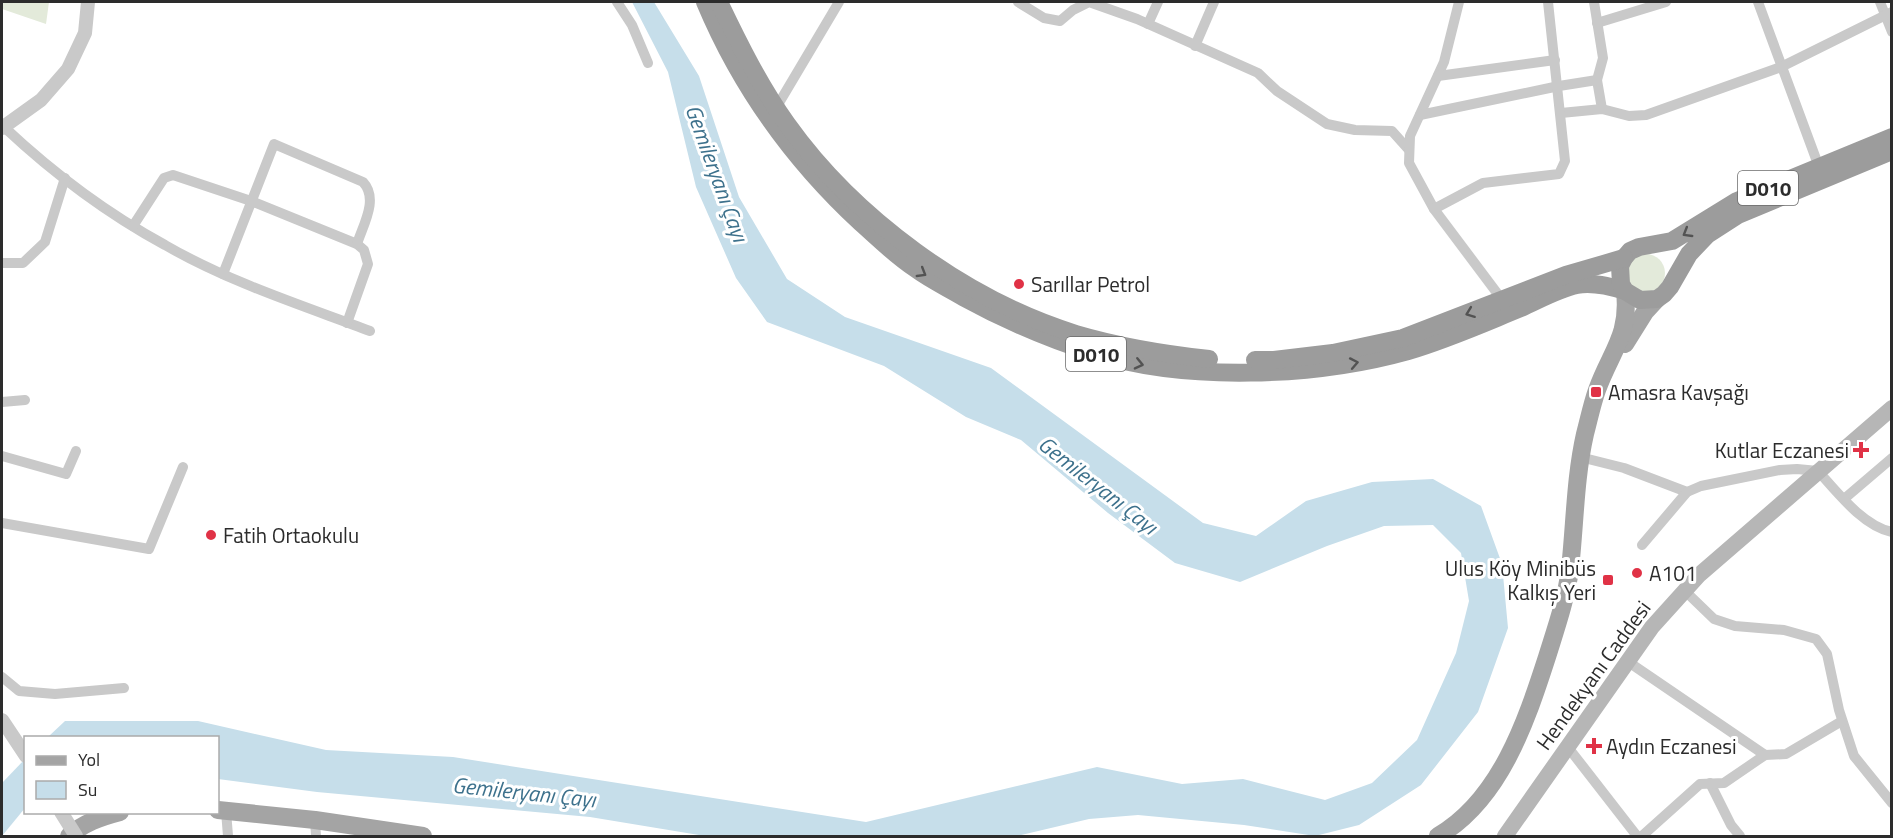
<svg xmlns="http://www.w3.org/2000/svg" width="1893" height="838" font-family="'Titillium Web',sans-serif">
<style>
.green{fill:#e3eada}
.water{fill:#c6deea}
.lines{fill:none;stroke-linecap:round;stroke-linejoin:round}
.minor{stroke:#c9c9c9;stroke-width:10}
.tertiary{stroke:#c9c9c9;stroke-width:14}
.secondary{stroke:#b6b6b6;stroke-width:16}
.primary{stroke:#a4a4a4;stroke-width:18}
.trunk{stroke:#9c9c9c;stroke-width:18}
.tertiary-bridge{stroke:#c9c9c9;stroke-width:14}
.oneway{stroke:#535353}
.poi-dot{fill:#e03246;stroke:#fff;stroke-width:2}
.labels{text-anchor:middle;dominant-baseline:central;stroke-width:6;stroke-linejoin:round;paint-order:stroke}
.shield{fill:#fff;stroke:#6b6b6b;stroke-width:1.5}
.shield-label{font-size:20px;font-weight:bold;fill:#2c2c2c}
.poi-label{font-size:21px;fill:#2c2c2c;stroke:#fff;text-anchor:start}
.street-label{font-size:21px;fill:#2c2c2c;stroke:#fff}
.water-label{font-size:22px;font-style:italic;fill:#3d718c;stroke:#fff}
</style>
<rect width="100%" height="100%" fill="#fff"/>
<!-- green -->
<g class="green">
<polygon points="2,2 49,2 46,24 2,9"/>
<circle cx="1646" cy="273" r="19"/>
</g>
<!-- water -->
<g class="water">
<polygon points="632,2 654,2 699,76 739,197 787,279 845,317 991,368 1203,523 1256,536 1306,501 1372,482 1433,479 1481,506 1502,564 1508,628 1478,712 1421,785 1359,825 1315,836 1244,825 1138,815 1089,819 1017,836 705,836 590,817 317,792 218,779 218,738 48,737 65,721 198,721 326,750 453,757 866,822 1097,767 1182,784 1243,779 1325,800 1372,783 1417,740 1456,653 1469,601 1461,553 1433,525 1384,526 1327,546 1240,582 1175,563 1108,513 1021,440 966,417 884,366 767,322 736,278 696,187 668,72"/>
<polygon points="25,759 25,808 2,836 2,783"/>
</g>
<g class="lines">
<!-- minor -->
<g class="minor">
<polyline points="617,2 632,25 648,63"/>
<polyline points="1018,2 1044,18 1060,21 1073,10 1089,2 1137,19 1258,73 1277,91 1327,124 1355,130 1392,131 1409,150"/>
<polyline points="1459,2 1444,62 1410,136 1409,163 1434,209 1503,301"/>
<polyline points="1758,2 1819,167"/>
<polyline points="1880,2 1892,32"/>
<polyline points="1597,23 1666,2"/>
<polyline points="1148,24 1158,2"/>
<polyline points="1195,46 1214,2"/>
<polyline points="1438,76 1555,60"/>
<polyline points="1597,80 1602,109"/>
<polyline points="776,108 839,2"/>
<polyline points="1561,113 1602,109 1629,116 1646,115 1781,67 1892,12"/>
<polyline points="1420,115 1559,86 1597,80 1603,58 1594,2"/>
<path d="M4,127C52,172 106,213 165,245C229,282 301,305 370,331"/>
<polyline points="1434,209 1483,183 1559,174 1565,161 1548,2"/>
<polyline points="133,226 164,178 173,175 251,201 357,244 364,250 368,264 347,323"/>
<polyline points="2,263 23,263 45,242 65,178"/>
<path d="M223,274L274,144L363,182C379,199 363,225 357,244"/>
<polyline points="2,402 25,400"/>
<polyline points="2,456 66,474 76,451"/>
<polyline points="1580,457 1624,468 1687,492"/>
<polyline points="1844,499 1892,458"/>
<polyline points="2,523 149,549 183,467"/>
<path d="M1642,545L1687,492L1701,486L1780,470L1797,469L1818,471C1837,492 1863,526 1892,532"/>
<polyline points="1685,591 1714,619 1735,626 1784,630 1816,639 1827,654 1839,710 1854,756 1892,803"/>
<polyline points="1627,661 1765,755"/>
<polyline points="2,677 19,691 55,694 124,688"/>
<polyline points="1567,746 1637,836"/>
<polyline points="1710,783 1731,825 1740,836"/>
<polyline points="226,811 228,836"/>
<polyline points="315,820 316,836"/>
<polyline points="1642,836 1700,784 1724,783 1765,755 1786,754 1842,721"/>
</g>
<!-- tertiary -->
<g class="tertiary">
<polyline points="2,128 41,100 68,69 85,33 88,2"/>
<polyline points="2,720 26,756"/>
</g>
<!-- secondary -->
<polyline class="secondary" points="1505,836 1652,627 1699,575 1892,408"/>
<!-- primary -->
<g class="primary">
<polyline points="1625,344 1645,312 1657,299"/>
<polyline points="218,810 315,820 423,836"/>
<path d="M69,836C83,823 101,817 120,812"/>
<path d="M1438,836C1500,800 1526,722 1547,657C1556,628 1566,600 1570,569C1575,524 1575,478 1585,434C1589,419 1592,404 1597,390C1611,351 1630,336 1625,291"/>
</g>
<!-- trunk -->
<g class="trunk">
<path d="M705,2C741,88 793,160 861,223C879,239 896,256 916,269C931,280 948,288 963,297C1005,320 1048,339 1094,353C1186,382 1315,377 1408,351C1446,340 1484,323 1521,308C1539,300 1558,289 1577,285C1593,282 1609,286 1625,291"/>
<path d="M719,2C739,44 760,86 787,124C854,218 966,300 1076,334C1120,347 1164,354 1209,359"/>
<polyline points="1892,137 1737,201 1672,241 1639,247 1630,251 1624,258 1620,266 1621,284 1625,291 1640,300 1657,299 1664,294 1670,287 1689,254 1707,235 1738,215 1892,151"/>
<polyline points="1255,360 1274,360 1333,353 1403,338 1566,275 1624,258"/>
</g>
<!-- tertiary-bridge -->
<polyline class="tertiary-bridge" points="61,812 76,836"/>
</g>
<!-- one-way arrows -->
<defs><path id="oneway-chevron" d="M-2-3.5L2.5 0L-2 3.5" fill="none" stroke-width="1.6" stroke-linecap="round" stroke-linejoin="round" transform="scale(1.5)"/></defs>
<g class="oneway">
<use href="#oneway-chevron" transform="translate(1687 233) rotate(149)"/>
<use href="#oneway-chevron" transform="translate(922 273) rotate(31)"/>
<use href="#oneway-chevron" transform="translate(1470 313) rotate(159)"/>
<use href="#oneway-chevron" transform="translate(1354 363) rotate(-11)"/>
<use href="#oneway-chevron" transform="translate(1139 364) rotate(13)"/>
</g>
<!-- markers -->
<g class="poi-dot">
<circle cx="1019" cy="284" r="6"/>
<rect x="1590" y="386" width="12" height="12" rx="3"/>
<path d="M1858 441h6v6h6v6h-6v6h-6v-6h-6v-6h6z"/>
<circle cx="211" cy="535" r="6"/>
<circle cx="1637" cy="573" r="6"/>
<rect x="1602" y="574" width="12" height="12" rx="3"/>
<path d="M1591 737h6v6h6v6h-6v6h-6v-6h-6v-6h6z"/>
</g>
<g class="labels">
<!-- shield labels -->
<g class="shield">
<rect x="1738" y="171" width="60" height="34" rx="4.5"/>
<rect x="1066" y="337" width="60" height="34" rx="4.5"/>
</g>
<g class="shield-label">
<text x="1768" y="188">D010</text>
<text x="1096" y="354">D010</text>
</g>
<!-- poi labels -->
<g class="poi-label">
<text x="1031" y="284">Sarıllar Petrol</text>
<text x="1608" y="392">Amasra Kavşağı</text>
<text x="1849" y="450" text-anchor="end">Kutlar Eczanesi</text>
<text x="223" y="535">Fatih Ortaokulu</text>
<text x="1596" y="568" text-anchor="end">Ulus Köy Minibüs<tspan x="1596" dy="24">Kalkış Yeri</tspan></text>
<text x="1649" y="573">A101</text>
<text x="1606" y="746">Aydın Eczanesi</text>
</g>
<!-- street labels -->
<g class="street-label">
<text transform="translate(1593 675) rotate(-54)">Hendekyanı Caddesi</text>
</g>
<!-- water labels -->
<g class="water-label">
<text transform="translate(717 173) rotate(70)">Gemileryanı Çayı</text>
<text transform="translate(1098 485) rotate(38)">Gemileryanı Çayı</text>
<text transform="translate(524 792) rotate(6)">Gemileryanı Çayı</text>
</g>
</g>
<!-- border -->
<rect width="1893" height="838" fill="none" stroke="#2c2c2c" stroke-width="6"/>
<!-- legend -->
<rect x="24" y="736" width="195" height="78" fill="#ffffff" stroke="#ababab" stroke-width="1.5"/>
<rect x="36" y="756" width="30" height="9" fill="#a4a4a4" stroke="#ababab" stroke-width="1.5"/>
<text x="78" y="766" font-size="18" fill="#2c2c2c">Yol</text>
<rect x="36" y="781" width="30" height="18" fill="#c6deea" stroke="#ababab" stroke-width="1.5"/>
<text x="78" y="796" font-size="18" fill="#2c2c2c">Su</text>
</svg>
